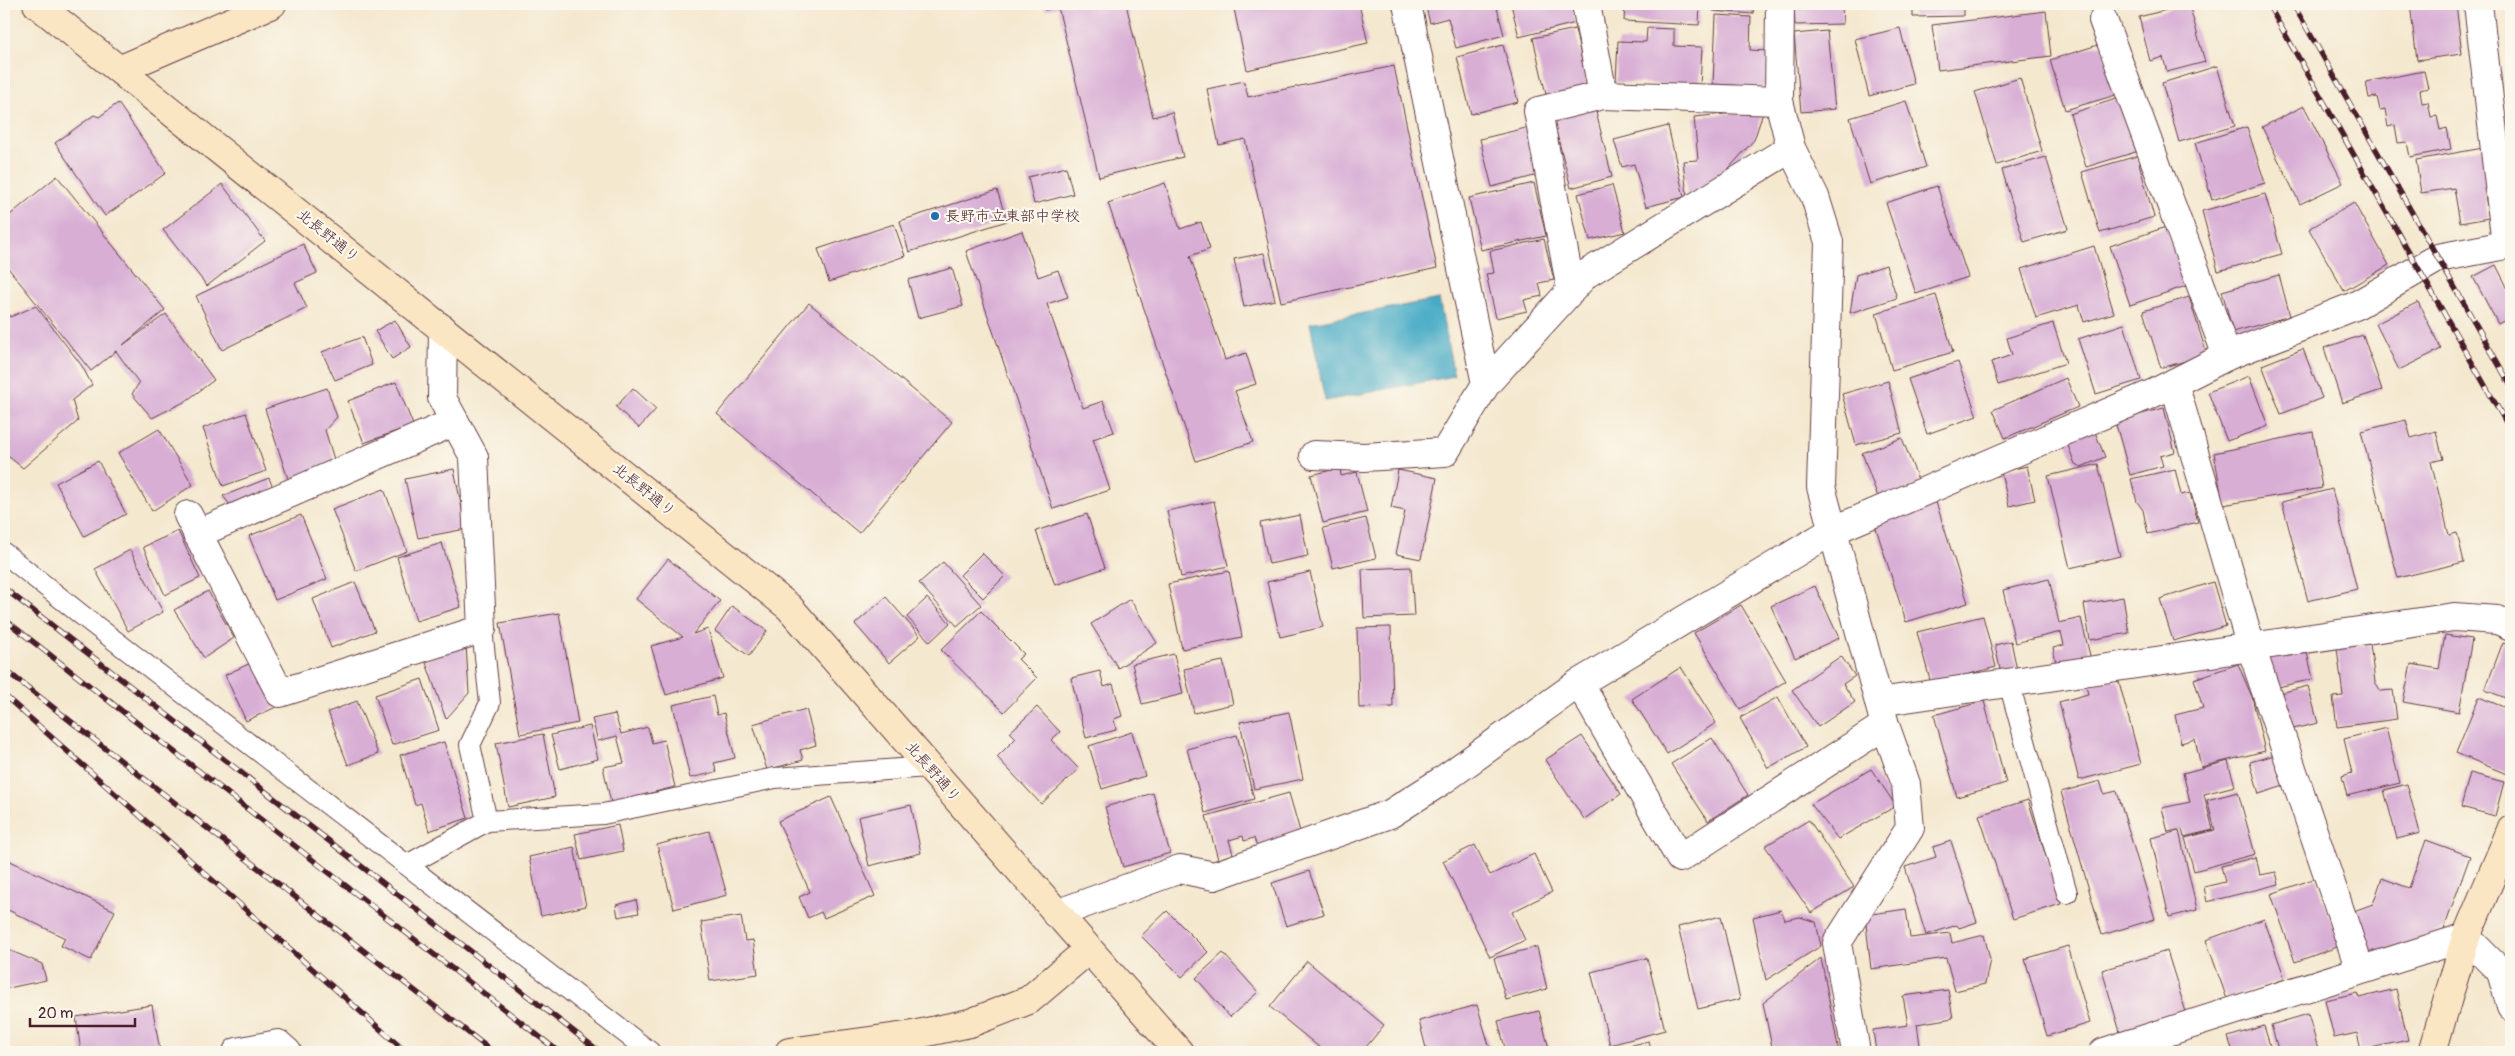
<svg xmlns="http://www.w3.org/2000/svg" width="2515" height="1056" font-family="Pangolin,'Klee One',sans-serif">
<style>
.water{fill:#46abc6;stroke:#486578}
.building{fill:#d8aed5}
.lines{fill:none;stroke-linecap:round;stroke-linejoin:round}
.lane-casing{stroke:#643d44;stroke-width:22}
.street-casing{stroke:#643d44;stroke-width:30}
.secondary-casing{stroke:#643d44;stroke-width:30}
.lane{stroke:#fff;stroke-width:20}
.street{stroke:#fff;stroke-width:28}
.secondary{stroke:#fbe6c4;stroke-width:28}
.rail-casing{stroke:#4a1f2b;stroke-width:5.5}
.rail{stroke:#fbf7ec;stroke-width:4;stroke-dasharray:11;stroke-linecap:butt}
.poi-dot{fill:#1f6fb2;stroke:#fbf7ec;stroke-width:2}
.labels{text-anchor:middle;dominant-baseline:central;stroke-width:4.5;stroke-linejoin:round;paint-order:stroke}
.poi-label{font-size:15px;fill:#4a1f2b;stroke:#fbf7ec;text-anchor:start}
.street-label{font-size:15px;fill:#4a1f2b;stroke:#fbf7ec}
</style>
<rect width="100%" height="100%" fill="#fbf7ec"/>
<filter id="ink" filterUnits="userSpaceOnUse"><feTurbulence type="fractalNoise" baseFrequency=".02" numOctaves="2"/><feDisplacementMap in="SourceGraphic" scale="10" xChannelSelector="R" yChannelSelector="G"/><feConvolveMatrix kernelMatrix="1 2 1 2 8 2 1 2 1" color-interpolation-filters="sRGB"/></filter>
<filter id="wash" filterUnits="userSpaceOnUse"><feTurbulence type="fractalNoise" baseFrequency=".0096" numOctaves="4" result="noise"/><feDisplacementMap in="SourceGraphic" scale="20" xChannelSelector="R" yChannelSelector="G"/><feGaussianBlur stdDeviation="1.12" result="paint"/><feColorMatrix in="noise" values="0 0 0 0 0 0 0 0 0 0 0 0 0 0 0 0 0 1.4 0 .05"/><feComposite in="paint" operator="in"/></filter>
<g filter="url(#wash)">
<rect width="100%" height="100%" fill="#f4e8cf"/>
<!-- water -->
<polygon class="water" points="1439,299 1454,376 1325,401 1310,323"/>
<g id="blocks">
<!-- building -->
<g class="building">
<polygon points="1043,4 1126,4 1153,117 1172,112 1183,157 1099,177 1058,7 1045,10"/>
<polygon points="1233,4 1359,4 1368,43 1247,70"/>
<polygon points="1425,4 1496,4 1504,35 1456,48 1448,18 1430,23"/>
<polygon points="1511,4 1571,4 1576,23 1519,37"/>
<polygon points="1625,4 1700,4 1699,25 1624,21"/>
<polygon points="1714,4 1754,4 1753,14 1713,11"/>
<polygon points="1794,4 1842,4 1843,24 1795,25"/>
<polygon points="1913,4 1963,4 1963,16 1913,17"/>
<polygon points="2189,4 2205,62 2167,72 2163,57 2150,61 2139,17"/>
<polygon points="2410,4 2456,4 2462,54 2417,60"/>
<polygon points="2046,11 2051,56 1938,70 1932,25"/>
<polygon points="1716,15 1751,17 1750,50 1768,51 1766,87 1713,84"/>
<polygon points="1647,28 1674,29 1674,46 1702,47 1700,86 1616,82 1618,41 1646,42"/>
<polygon points="1900,28 1914,84 1869,96 1855,39"/>
<polygon points="1575,29 1589,93 1548,103 1533,38"/>
<polygon points="1827,31 1835,109 1801,112 1794,34"/>
<polygon points="2101,44 2116,95 2065,110 2050,60"/>
<polygon points="1503,45 1518,102 1471,114 1457,57"/>
<polygon points="1394,66 1437,268 1281,302 1245,139 1219,145 1207,89 1244,81 1248,97"/>
<polygon points="2217,66 2235,126 2179,142 2162,83"/>
<polygon points="2424,71 2428,88 2420,90 2422,103 2428,102 2431,117 2437,116 2440,130 2447,128 2451,149 2410,157 2407,142 2398,143 2395,125 2388,127 2385,109 2380,110 2377,97 2369,98 2366,82"/>
<polygon points="2020,78 2042,151 1997,165 1975,92"/>
<polygon points="2122,97 2139,151 2086,167 2070,114"/>
<polygon points="1906,101 1926,167 1870,184 1850,118"/>
<polygon points="118,103 166,173 105,216 55,143 94,115 99,117"/>
<polygon points="2304,106 2343,183 2300,204 2262,127"/>
<polygon points="1595,108 1612,177 1571,188 1553,119"/>
<polygon points="1764,110 1754,140 1723,175 1687,195 1683,161 1698,160 1694,117"/>
<polygon points="1668,126 1684,197 1646,207 1634,164 1622,167 1614,140"/>
<polygon points="1530,127 1542,174 1492,187 1480,139"/>
<polygon points="2247,127 2265,183 2212,200 2195,143"/>
<polygon points="2483,148 2490,186 2484,189 2489,218 2460,223 2454,188 2421,193 2416,160"/>
<polygon points="2137,156 2154,217 2100,233 2082,172"/>
<polygon points="2046,157 2068,229 2024,242 2002,170"/>
<polygon points="1066,167 1073,194 1034,204 1028,177"/>
<polygon points="57,176 165,310 123,345 166,314 214,380 186,401 152,418 132,394 139,383 116,351 91,371 4,263 4,220"/>
<polygon points="1165,183 1180,229 1201,222 1210,249 1190,256 1225,360 1246,353 1256,384 1235,391 1253,442 1196,461 1108,203"/>
<polygon points="1534,183 1546,236 1481,250 1469,198"/>
<polygon points="222,184 265,241 207,286 163,230"/>
<polygon points="1612,185 1625,232 1590,240 1578,194"/>
<polygon points="1937,186 1968,277 1916,294 1886,203"/>
<polygon points="997,190 1007,221 909,252 900,221"/>
<polygon points="2265,194 2282,254 2218,271 2202,211"/>
<polygon points="2354,203 2389,265 2344,291 2309,229"/>
<polygon points="894,224 905,256 829,282 818,249"/>
<polygon points="2166,227 2186,286 2130,305 2110,246"/>
<polygon points="1022,231 1038,277 1058,270 1068,297 1047,304 1083,408 1103,401 1114,432 1093,439 1110,490 1053,509 966,251"/>
<polygon points="1544,239 1554,280 1539,283 1542,296 1524,300 1527,311 1496,318 1486,274 1494,273 1490,251"/>
<polygon points="303,244 317,273 295,283 307,308 222,350 196,296"/>
<polygon points="2094,246 2114,313 2084,322 2079,305 2036,318 2021,269"/>
<polygon points="1264,253 1275,300 1244,307 1234,259"/>
<polygon points="1886,265 1897,298 1850,313 1856,275"/>
<polygon points="2496,265 2511,295 2511,317 2498,324 2473,277"/>
<polygon points="952,268 963,306 918,318 908,280"/>
<polygon points="2279,275 2290,316 2233,332 2222,291"/>
<polygon points="1936,295 1953,352 1892,370 1876,313"/>
<polygon points="2189,297 2207,355 2161,368 2143,311"/>
<polygon points="2418,302 2441,349 2399,370 2376,324"/>
<polygon points="809,303 952,422 859,533 717,414"/>
<polygon points="4,306 10,317 36,306 82,366 92,385 72,400 78,421 23,468 9,457 4,462"/>
<polygon points="395,320 411,347 392,359 375,331"/>
<polygon points="2053,323 2066,363 1998,385 1991,362 2012,355 2007,338"/>
<polygon points="2124,324 2141,380 2096,394 2078,339"/>
<polygon points="2363,335 2382,390 2342,403 2324,348"/>
<polygon points="362,337 372,365 335,380 322,352"/>
<polygon points="2303,349 2322,398 2281,414 2262,365"/>
<polygon points="1958,362 1977,416 1927,434 1908,379"/>
<polygon points="2249,376 2268,426 2227,441 2208,392"/>
<polygon points="2066,378 2078,407 2005,438 1993,410"/>
<polygon points="1888,381 1902,433 1856,445 1842,394"/>
<polygon points="396,382 413,425 364,443 348,401"/>
<polygon points="327,388 337,417 325,430 336,466 289,482 265,409"/>
<polygon points="633,388 656,409 639,428 616,407"/>
<polygon points="2164,408 2175,452 2160,456 2163,466 2130,475 2115,421"/>
<polygon points="246,413 266,471 223,486 203,428"/>
<polygon points="2406,420 2411,438 2436,431 2443,459 2431,462 2449,535 2457,533 2464,562 2398,578 2361,431"/>
<polygon points="2093,427 2105,457 2081,467 2075,464 2065,438"/>
<polygon points="159,429 193,485 152,511 118,453"/>
<polygon points="2313,432 2322,488 2223,505 2214,453"/>
<polygon points="1902,438 1920,485 1879,500 1862,453"/>
<polygon points="98,461 126,514 84,536 56,483"/>
<polygon points="2098,464 2120,556 2070,568 2048,476"/>
<polygon points="2027,466 2035,500 2009,506 2001,472"/>
<polygon points="1340,468 1341,476 1357,472 1367,512 1323,523 1311,475"/>
<polygon points="454,469 466,529 418,538 405,479"/>
<polygon points="2175,469 2181,495 2190,493 2198,522 2148,534 2143,510 2137,502 2131,479"/>
<polygon points="1398,470 1437,478 1421,559 1396,554 1405,511 1391,508"/>
<polygon points="269,478 275,493 231,506 223,496"/>
<polygon points="384,489 407,551 356,571 332,509"/>
<polygon points="2332,489 2357,589 2308,601 2282,502"/>
<polygon points="1214,501 1228,566 1181,577 1167,511"/>
<polygon points="1936,502 1968,603 1906,622 1874,522"/>
<polygon points="1087,514 1105,568 1055,585 1036,531"/>
<polygon points="301,515 327,579 275,600 249,536"/>
<polygon points="1300,515 1308,556 1269,564 1260,523"/>
<polygon points="1366,518 1376,558 1333,568 1323,528"/>
<polygon points="178,531 200,578 165,595 143,547"/>
<polygon points="442,543 461,607 416,621 397,557"/>
<polygon points="130,550 163,612 128,631 95,569"/>
<polygon points="982,553 1005,576 983,598 960,575"/>
<polygon points="668,559 720,601 693,634 708,629 723,678 666,695 651,646 683,637 636,599"/>
<polygon points="943,562 981,605 957,626 919,583"/>
<polygon points="1411,567 1414,616 1364,618 1362,569"/>
<polygon points="1229,571 1242,637 1182,649 1168,584"/>
<polygon points="1310,572 1323,627 1280,637 1267,582"/>
<polygon points="2049,579 2059,623 2081,618 2092,664 2058,672 2053,648 2064,645 2061,632 2015,643 2003,590"/>
<polygon points="355,582 375,631 331,648 313,599"/>
<polygon points="2213,582 2226,626 2173,641 2160,599"/>
<polygon points="1815,586 1839,638 1795,658 1771,606"/>
<polygon points="208,591 234,638 204,658 174,610"/>
<polygon points="886,597 920,636 889,663 855,624"/>
<polygon points="2123,597 2129,633 2090,640 2084,604"/>
<polygon points="927,598 950,623 930,642 907,617"/>
<polygon points="1130,599 1157,643 1118,668 1091,624"/>
<polygon points="1741,605 1786,681 1740,709 1694,633"/>
<polygon points="732,606 767,631 749,656 715,631"/>
<polygon points="981,611 1024,654 1018,659 1037,678 1004,712 941,650"/>
<polygon points="559,613 578,723 520,734 500,623"/>
<polygon points="1983,616 1996,667 1931,684 1917,632"/>
<polygon points="1391,627 1393,707 1359,708 1357,628"/>
<polygon points="2445,635 2472,639 2459,712 2403,702 2411,664 2439,669"/>
<polygon points="2011,641 2017,670 2001,674 1995,645"/>
<polygon points="2503,642 2511,645 2511,700 2485,690"/>
<polygon points="2370,644 2375,682 2381,691 2393,690 2397,719 2337,727 2333,697 2343,696 2337,648"/>
<polygon points="466,645 469,693 446,719 425,660"/>
<polygon points="2306,648 2313,679 2274,688 2267,656"/>
<polygon points="1174,654 1183,694 1142,704 1132,664"/>
<polygon points="1841,656 1855,676 1843,684 1855,702 1818,727 1792,690"/>
<polygon points="255,661 276,707 246,721 225,675"/>
<polygon points="1223,661 1233,704 1194,713 1184,669"/>
<polygon points="2238,664 2252,697 2265,751 2201,767 2195,739 2181,743 2175,715 2203,708 2194,679"/>
<polygon points="1681,667 1716,723 1667,754 1632,699"/>
<polygon points="1100,671 1104,687 1113,684 1122,716 1114,719 1116,730 1086,738 1071,678"/>
<polygon points="422,679 439,730 392,745 375,695"/>
<polygon points="2112,679 2119,682 2141,764 2079,780 2059,702 2088,694 2086,686"/>
<polygon points="2308,686 2318,723 2289,730 2280,693"/>
<polygon points="713,696 717,715 724,713 735,758 714,763 717,772 690,778 673,705"/>
<polygon points="1778,697 1806,747 1768,768 1740,718"/>
<polygon points="2479,697 2511,710 2511,770 2509,775 2456,753"/>
<polygon points="357,701 378,754 348,765 328,712"/>
<polygon points="1984,701 2006,783 1957,797 1934,715"/>
<polygon points="1037,707 1060,732 1051,740 1079,769 1041,804 997,757 1016,738 1010,732"/>
<polygon points="806,709 816,745 800,750 803,760 767,770 753,724"/>
<polygon points="1289,712 1303,779 1254,789 1240,722"/>
<polygon points="615,714 621,734 648,727 652,743 664,740 675,787 611,803 603,767 624,763 617,736 598,741 592,719"/>
<polygon points="590,726 598,759 560,769 551,735"/>
<polygon points="2386,728 2400,783 2347,796 2342,776 2352,773 2344,739"/>
<polygon points="1132,732 1145,776 1102,789 1089,746"/>
<polygon points="543,734 555,797 508,807 496,743"/>
<polygon points="1237,735 1254,799 1205,813 1187,749"/>
<polygon points="1582,736 1621,794 1584,819 1545,760"/>
<polygon points="1712,738 1748,795 1708,821 1671,764"/>
<polygon points="444,742 468,818 429,831 421,803 415,805 400,755"/>
<polygon points="2275,755 2284,786 2259,794 2250,762"/>
<polygon points="2228,761 2235,786 2204,794 2213,830 2184,837 2182,829 2168,832 2162,808 2190,802 2183,773"/>
<polygon points="1871,769 1896,806 1838,839 1811,804"/>
<polygon points="2470,773 2504,782 2495,816 2461,807"/>
<polygon points="2100,781 2104,794 2117,791 2155,919 2102,935 2061,792"/>
<polygon points="2407,784 2420,833 2397,839 2384,790"/>
<polygon points="2238,792 2255,854 2194,871 2185,838 2215,830 2207,800"/>
<polygon points="1153,793 1170,853 1123,867 1105,807"/>
<polygon points="1289,793 1301,835 1257,847 1254,838 1244,841 1243,836 1229,840 1233,854 1218,859 1206,816"/>
<polygon points="831,797 875,896 824,918 821,912 808,918 799,897 810,892 778,821"/>
<polygon points="2028,800 2061,904 2013,919 1979,815"/>
<polygon points="911,805 921,853 869,866 858,817"/>
<polygon points="1809,820 1854,887 1811,913 1765,846"/>
<polygon points="618,825 623,851 581,860 575,834"/>
<polygon points="709,831 727,895 674,909 657,845"/>
<polygon points="2179,831 2197,910 2169,917 2151,838"/>
<polygon points="2426,840 2470,856 2444,929 2366,958 2348,913 2373,904 2382,878 2409,888"/>
<polygon points="1951,841 1977,922 1959,928 1957,925 1926,935 1905,867 1936,857 1933,847"/>
<polygon points="1475,845 1490,875 1534,854 1552,892 1512,912 1525,940 1490,957 1443,861"/>
<polygon points="574,847 586,906 541,916 529,857"/>
<polygon points="2256,857 2260,875 2276,872 2279,884 2207,902 2204,887 2225,882 2221,866"/>
<polygon points="4,858 115,911 91,960 61,946 65,938 4,908"/>
<polygon points="1309,871 1324,914 1286,926 1272,883"/>
<polygon points="2316,878 2340,946 2295,962 2271,894"/>
<polygon points="636,900 639,913 618,917 616,905"/>
<polygon points="1906,909 1910,938 1950,933 1952,943 1984,935 1990,959 1985,984 1955,991 1946,958 1871,969 1865,915"/>
<polygon points="1781,910 1785,920 1800,917 1816,922 1821,946 1766,980 1753,917"/>
<polygon points="1167,911 1208,952 1182,977 1141,936"/>
<polygon points="741,916 745,941 753,940 758,974 710,981 701,922"/>
<polygon points="1721,916 1740,999 1698,1009 1678,927"/>
<polygon points="2264,919 2285,979 2227,999 2206,940"/>
<polygon points="2068,946 2090,1023 2047,1036 2025,959"/>
<polygon points="1537,947 1547,989 1506,1000 1494,958"/>
<polygon points="4,948 42,964 46,980 4,989"/>
<polygon points="2167,951 2186,1012 2120,1032 2102,970"/>
<polygon points="1223,953 1258,992 1230,1017 1196,978"/>
<polygon points="1647,958 1665,1030 1610,1045 1591,972"/>
<polygon points="1821,958 1839,1052 1773,1052 1763,1003"/>
<polygon points="1307,961 1384,1025 1362,1052 1325,1052 1270,1007"/>
<polygon points="2396,989 2408,1040 2361,1050 2357,1033 2334,1038 2325,1000 2357,993 2359,998"/>
<polygon points="1948,990 1953,1018 1917,1024 1921,1052 1876,1052 1873,1030 1908,1025 1903,996"/>
<polygon points="152,1005 160,1051 81,1052 76,1017"/>
<polygon points="1477,1005 1491,1052 1427,1052 1419,1021"/>
<polygon points="1539,1011 1550,1052 1506,1052 1498,1021"/>
<polygon points="2308,1014 2319,1052 2279,1052 2271,1025"/>
<polygon points="2264,1026 2272,1052 2233,1052 2228,1037"/>
<polygon points="1649,1041 1652,1052 1604,1052"/>
</g>
</g>
</g>
<g filter="url(#ink)">
<use href="#blocks" fill-opacity="0" stroke="#643d44" stroke-width="1"/>
<g class="lines">
<defs>
<g id="lane">
<polyline points="4,553 88,620 650,1052"/>
<polyline points="482,629 490,703 470,745 487,821"/>
<polyline points="2009,683 2067,893"/>
<polyline points="407,865 487,821 603,814 775,778 928,767"/>
</g>
<g id="street">
<polyline points="1407,4 1486,384"/>
<polyline points="1586,4 1603,95 1779,101"/>
<polyline points="1780,4 1779,101 1791,148 1815,197 1829,242 1821,487 1885,725 1906,784 1910,828 1837,943 1856,1052"/>
<polyline points="2478,4 2506,245"/>
<polyline points="2103,20 2227,356"/>
<polyline points="1571,290 1538,111 1603,95"/>
<polyline points="2174,383 2251,647 2360,970"/>
<polyline points="1314,455 1364,457 1445,452 1486,384 1586,274 1791,148"/>
<polyline points="188,515 280,693 482,629 474,457 442,398 443,329"/>
<polyline points="197,534 454,422"/>
<polyline points="1879,702 2454,617 2497,620 2511,626"/>
<polyline points="1885,725 1680,858 1579,683 1832,531 2156,392 2227,356 2355,306 2438,258 2511,244"/>
<polyline points="1056,914 1180,869 1214,876 1390,814 1440,782 1579,683"/>
<polyline points="237,1052 278,1044 287,1052"/>
<polyline points="2104,1052 2466,937 2501,972 2511,1007"/>
</g>
<g id="secondary">
<polyline points="37,4 789,607 1179,1052"/>
<polyline points="121,69 272,4"/>
<polyline points="789,1052 913,1035 970,1023 1029,1000 1088,950"/>
<polyline points="2432,1052 2466,937 2511,830"/>
</g>
</defs>
<!-- lane casing -->
<use href="#lane" class="lane-casing"/>
<!-- street casing -->
<use href="#street" class="street-casing"/>
<!-- secondary casing -->
<use href="#secondary" class="secondary-casing"/>
<!-- lane -->
<use href="#lane" class="lane"/>
<!-- street -->
<use href="#street" class="street"/>
<!-- secondary -->
<use href="#secondary" class="secondary"/>
<defs>
<g id="rail">
<polyline points="2268,4 2511,431"/>
<polyline points="2293,4 2511,386"/>
<polyline points="4,588 600,1052"/>
<polyline points="4,619 559,1052"/>
<polyline points="4,669 493,1052"/>
<polyline points="4,695 406,1052"/>
</g>
</defs>
<!-- rail casing -->
<use href="#rail" class="rail-casing"/>
<!-- rail -->
<use href="#rail" class="rail"/>
</g>
</g>
<!-- markers -->
<circle class="poi-dot" cx="935" cy="216" r="5"/>
<g class="labels">
<!-- poi labels -->
<g class="poi-label">
<text x="945" y="216">長野市立東部中学校</text>
</g>
<!-- street labels -->
<g class="street-label">
<text transform="translate(328 236) rotate(39)">北長野通り</text>
<text transform="translate(644 490) rotate(39)">北長野通り</text>
<text transform="translate(933 772) rotate(49)">北長野通り</text>
</g>
</g>
<!-- margin -->
<rect width="2515" height="1056" fill="none" stroke="#fbf7ec" stroke-width="20"/>
<!-- scale -->
<path d="M30 1018v8h105v-8" fill="none" stroke="#4a1f2b" stroke-width="2.5"/>
<text x="38" y="1018" font-size="15" fill="#4a1f2b" stroke="#fbf7ec" stroke-width="4" paint-order="stroke">20 m</text>
</svg>
